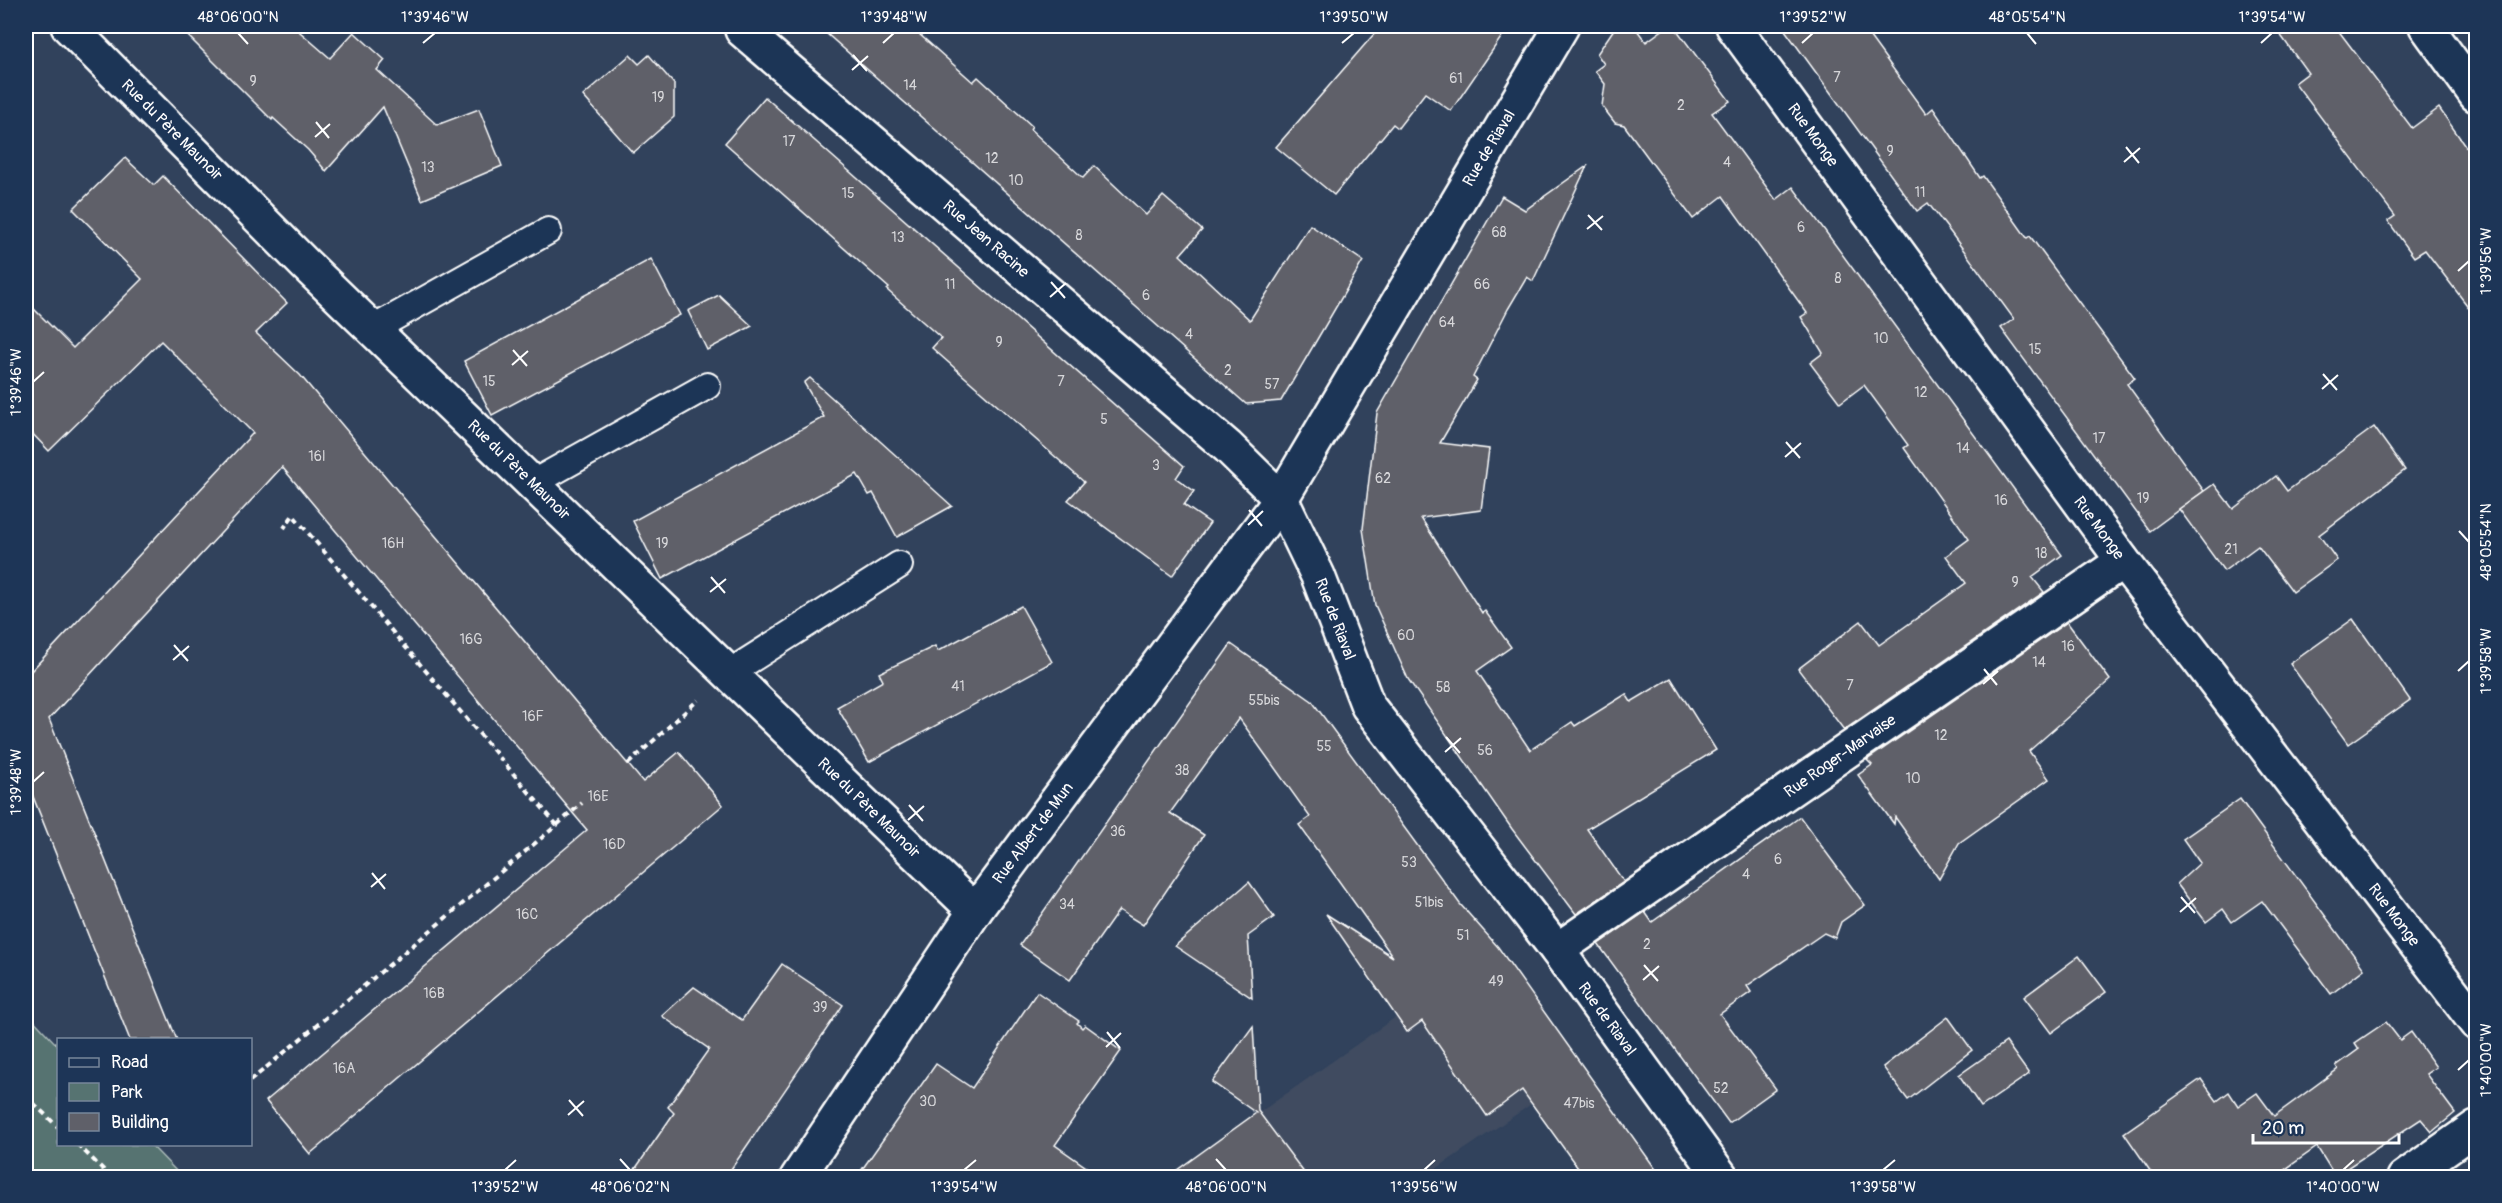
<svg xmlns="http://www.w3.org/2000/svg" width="2502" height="1203" font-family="Pangolin,sans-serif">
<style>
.built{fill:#3f4b60}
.green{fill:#567371;stroke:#aab9b8;stroke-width:1.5}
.building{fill:#5f6069;stroke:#fff;stroke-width:1.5}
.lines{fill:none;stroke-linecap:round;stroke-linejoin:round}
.service-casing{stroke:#fff;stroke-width:30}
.minor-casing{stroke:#fff;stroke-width:38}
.tertiary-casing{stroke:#fff;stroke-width:38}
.path{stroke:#fff;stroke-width:4;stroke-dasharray:6 4.5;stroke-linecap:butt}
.service{stroke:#1d3557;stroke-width:26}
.minor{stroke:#1d3557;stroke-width:33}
.tertiary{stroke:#1d3557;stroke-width:33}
.ticks{fill:none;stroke:#fff;stroke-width:2}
.labels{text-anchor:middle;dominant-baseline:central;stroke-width:4.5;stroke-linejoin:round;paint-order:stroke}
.number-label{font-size:14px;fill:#d7d7da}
.street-label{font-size:16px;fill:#fff;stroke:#1d3557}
.neatline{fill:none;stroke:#fff;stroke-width:2}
.ticks-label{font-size:15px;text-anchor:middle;fill:#fff}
</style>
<rect width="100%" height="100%" fill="#31425c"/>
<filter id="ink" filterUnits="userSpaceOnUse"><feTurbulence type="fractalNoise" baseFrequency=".0167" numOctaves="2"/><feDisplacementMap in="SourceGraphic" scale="12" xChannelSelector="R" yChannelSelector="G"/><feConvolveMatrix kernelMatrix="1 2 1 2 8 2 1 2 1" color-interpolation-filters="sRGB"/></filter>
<g filter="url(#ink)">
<!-- built -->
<polygon class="built" points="1497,946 1583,1069 1424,1177 1166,1178"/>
<!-- green -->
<polygon class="green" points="26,1012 58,1046 58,1144 151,1145 182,1177 26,1177"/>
<!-- building -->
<g class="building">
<polygon points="178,26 293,26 330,58 354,32 385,60 377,70 437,125 479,109 502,166 422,200 383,107 326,171 308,150 273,118 272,120"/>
<polygon points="818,26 910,26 973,82 978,77 1032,126 1030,129 1083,178 1094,166 1146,215 1163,196 1202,230 1180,255 1250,320 1310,225 1363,261 1281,401 1246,404"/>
<polygon points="1381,26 1509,26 1451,111 1425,93 1398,128 1393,124 1334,195 1276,147"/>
<polygon points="1616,26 1634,26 1646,42 1668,26 1674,26 1730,101 1712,113 1776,200 1793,187 2062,555 2032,577 2044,592 1844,730 1798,669 1861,621 1879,645 1966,583 1946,556 1969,539 1904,448 1908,445 1864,385 1840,403 1810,363 1823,353 1801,317 1807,313 1723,196 1693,219 1624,125 1615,123 1602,106 1605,84 1595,71 1604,64 1597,54"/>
<polygon points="1782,26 1862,26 1926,114 1933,108 1980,178 1983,176 2027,238 2030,236 2135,378 2127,384 2204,491 2150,531 2001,328 2014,319 1951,233 1928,203 1917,211"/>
<polygon points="2274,26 2335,26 2412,128 2439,108 2476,161 2476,317 2425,250 2414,257 2388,221 2395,216 2295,83 2308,73"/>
<polygon points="630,55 639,64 649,55 674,84 674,117 633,153 583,96"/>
<polygon points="765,97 1184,466 1176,478 1194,491 1184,505 1210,523 1172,576 1068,500 1084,482 932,348 941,338 887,290 889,288 725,143"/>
<polygon points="125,158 154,185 163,176 287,303 256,333 300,375 643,782 679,752 723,805 310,1154 266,1101 587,830 282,467 49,719 177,1040 130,1040 26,779 26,667 30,672 253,433 161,341 49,451 26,427 26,301 73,348 142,279 73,209"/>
<polygon points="1587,166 1533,281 1527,277 1508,309 1473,377 1477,380 1440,443 1489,449 1481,510 1421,518 1482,613 1485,611 1511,647 1477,671 1530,750 1572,722 1575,726 1626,694 1631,702 1671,678 1716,750 1587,829 1624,882 1576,914 1512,829 1408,679 1375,605 1363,529 1377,413 1502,196 1525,210"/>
<polygon points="651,259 680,315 492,415 464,361"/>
<polygon points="719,295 752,326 707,350 688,311"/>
<polygon points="810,378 952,506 897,537 873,493 869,495 857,474 662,579 633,521 824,417 804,383"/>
<polygon points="2374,427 2405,470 2319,535 2337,560 2293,592 2258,546 2224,571 2179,509 2214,484 2233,509 2276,476 2287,491"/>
<polygon points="1021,606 1052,662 869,762 837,707 883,681 879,673 935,646 938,651"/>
<polygon points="2353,619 2410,700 2348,744 2290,664"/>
<polygon points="2067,622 2110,680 2029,751 2049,779 1959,843 1939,879 1895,817 1894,824 1858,775 1872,765 1867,760"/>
<polygon points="1231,644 1312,701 1460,904 1498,947 1662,1178 1585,1178 1522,1090 1487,1116 1422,1021 1407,1032 1326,914 1393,957 1299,825 1310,817 1239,718 1170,813 1204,835 1143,925 1119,910 1070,980 1020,945"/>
<polygon points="2240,799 2364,969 2331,994 2262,901 2232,922 2223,909 2206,922 2177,884 2200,863 2183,839"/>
<polygon points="1800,817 1865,905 1841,922 1835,938 1824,933 1747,986 1751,992 1720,1014 1776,1089 1729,1123 1598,944 1645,912 1652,922"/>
<polygon points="1249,882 1274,917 1248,936 1252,998 1175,946"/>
<polygon points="2079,956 2106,992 2051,1033 2024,997"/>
<polygon points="782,964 843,1005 725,1178 629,1178 674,1113 668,1107 709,1049 662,1016 694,987 742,1020"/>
<polygon points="1037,992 1079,1021 1077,1023 1082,1028 1085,1025 1121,1051 1055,1145 1102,1178 856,1178 936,1064 972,1088"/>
<polygon points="1948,1017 1972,1050 1908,1100 1883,1067"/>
<polygon points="2386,1022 2400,1040 2411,1032 2436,1067 2426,1074 2455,1113 2432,1132 2421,1119 2335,1176 2317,1147 2273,1178 2155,1178 2124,1133 2201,1079 2217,1101 2229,1092 2238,1106 2257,1093 2274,1116 2338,1069 2336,1066 2359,1049 2355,1043"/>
<polygon points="1253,1026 1258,1111 1308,1178 1166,1178 1256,1113 1212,1082"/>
<polygon points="2006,1042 2029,1074 1981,1107 1959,1075"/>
</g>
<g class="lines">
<defs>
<g id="service">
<polyline points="373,329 548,231"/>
<polyline points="533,483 707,386"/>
<polyline points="729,673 899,565"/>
</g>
<g id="minor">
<polyline points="68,26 306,265 975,911"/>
<polyline points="1733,26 2123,561 2476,1023"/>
<polyline points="742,30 1228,447 1281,499 1318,576 1368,706 1557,950 1722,1178"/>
<polyline points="1557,950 2123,561"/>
<polyline points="797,1178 975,911 1281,499 1562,26"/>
<polyline points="2404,1178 2476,1127"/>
</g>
<polyline id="tertiary" points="2426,26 2476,95"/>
</defs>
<!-- service casing -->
<use href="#service" class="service-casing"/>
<!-- minor casing -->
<use href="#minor" class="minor-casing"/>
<!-- tertiary casing -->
<use href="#tertiary" class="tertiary-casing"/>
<!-- path -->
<g class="path">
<polyline points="628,764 698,700"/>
<polyline points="557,825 582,803"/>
<polyline points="250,1081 557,825 293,515 284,528"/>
<polyline points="26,1096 58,1127"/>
<polyline points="77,1144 112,1178"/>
</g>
<!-- service -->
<use href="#service" class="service"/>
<!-- minor -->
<use href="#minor" class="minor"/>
<!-- tertiary -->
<use href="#tertiary" class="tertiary"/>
</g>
</g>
<!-- ticks -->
<path class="ticks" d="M238,33L248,44M2027,33L2036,44M423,43L435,33M883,43L894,33M1342,43L1354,33M1802,43L1813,33M2261,43L2272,33M853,55L867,71M852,70L868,56M316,122L329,138M315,137L330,124M2126,147L2139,163M2124,162L2140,148M1588,215L1602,230M1587,229L1603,216M2458,271L2469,261M1051,282L1065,298M1050,297L1066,283M513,350L527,366M512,365L528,351M2323,374L2337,390M33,382L44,372M2322,389L2338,375M1786,442L1800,458M1785,457L1801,443M1249,510L1262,526M1248,525L1263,511M2459,531L2469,542M711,577L725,593M710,592L726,579M174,645L188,661M173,660L189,646M1984,669L1997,685M2458,671L2469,661M1983,684L1998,671M1446,737L1460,753M1445,752L1461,738M33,782L44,772M909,805L923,821M908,820L924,806M372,873L385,889M371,887L386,874M2181,897L2195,913M2180,912L2196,898M1644,965L1658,981M1643,980L1659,966M1107,1032L1120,1048M1106,1047L1121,1033M2458,1070L2469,1060M569,1100L583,1116M568,1115L584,1101M620,1159L630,1170M1216,1159L1226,1170M505,1170L516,1160M964,1170L976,1160M1424,1170L1435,1160M1883,1170L1895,1160M2343,1170L2354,1160"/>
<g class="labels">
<!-- number labels -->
<g class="number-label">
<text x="1837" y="77">7</text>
<text x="1456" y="78">61</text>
<text x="253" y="81">9</text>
<text x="910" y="85">14</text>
<text x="658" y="97">19</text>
<text x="1681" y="105">2</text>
<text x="789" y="141">17</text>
<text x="1890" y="151">9</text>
<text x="992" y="158">12</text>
<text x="1727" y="162">4</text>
<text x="428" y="167">13</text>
<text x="1016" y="180">10</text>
<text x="1920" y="192">11</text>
<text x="848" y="193">15</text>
<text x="1801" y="227">6</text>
<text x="1499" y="232">68</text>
<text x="1079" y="235">8</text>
<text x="898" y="237">13</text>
<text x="1838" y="278">8</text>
<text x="950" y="284">11</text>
<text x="1482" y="284">66</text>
<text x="1146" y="295">6</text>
<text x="1447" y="322">64</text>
<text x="1189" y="334">4</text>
<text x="1881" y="338">10</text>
<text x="999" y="342">9</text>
<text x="2035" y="349">15</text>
<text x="1228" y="370">2</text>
<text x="489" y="381">15</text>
<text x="1061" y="381">7</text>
<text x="1272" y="384">57</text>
<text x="1921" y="392">12</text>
<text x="1104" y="419">5</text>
<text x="2099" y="438">17</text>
<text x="1963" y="448">14</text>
<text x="317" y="456">16I</text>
<text x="1156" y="465">3</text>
<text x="1383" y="478">62</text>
<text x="2143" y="498">19</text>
<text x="2001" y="500">16</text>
<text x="393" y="543">16H</text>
<text x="662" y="543">19</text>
<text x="2231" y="549">21</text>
<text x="2041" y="553">18</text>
<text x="2015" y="582">9</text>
<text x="1406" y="635">60</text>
<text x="471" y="639">16G</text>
<text x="2068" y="646">16</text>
<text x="2039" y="662">14</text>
<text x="1850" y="685">7</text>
<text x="958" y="686">41</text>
<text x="1443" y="687">58</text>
<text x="1264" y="700">55bis</text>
<text x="533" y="716">16F</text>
<text x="1941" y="735">12</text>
<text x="1324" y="746">55</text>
<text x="1485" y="750">56</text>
<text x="1182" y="770">38</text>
<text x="1913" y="778">10</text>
<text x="598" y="796">16E</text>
<text x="1118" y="831">36</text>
<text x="614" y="844">16D</text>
<text x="1778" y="859">6</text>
<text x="1409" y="862">53</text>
<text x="1746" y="874">4</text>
<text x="1429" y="902">51bis</text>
<text x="1067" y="904">34</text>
<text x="527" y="914">16C</text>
<text x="1463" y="935">51</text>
<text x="1647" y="944">2</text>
<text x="1496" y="981">49</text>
<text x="434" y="993">16B</text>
<text x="820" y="1007">39</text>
<text x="344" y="1068">16A</text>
<text x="1721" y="1088">52</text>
<text x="928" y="1101">30</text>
<text x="1579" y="1103">47bis</text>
</g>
<!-- street labels -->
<g class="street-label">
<text transform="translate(172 130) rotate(45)">Rue du Père Maunoir</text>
<text transform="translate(1813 135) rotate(54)">Rue Monge</text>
<text transform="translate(1489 148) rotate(-59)">Rue de Riaval</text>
<text transform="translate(986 239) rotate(41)">Rue Jean Racine</text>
<text transform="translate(519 470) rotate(44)">Rue du Père Maunoir</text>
<text transform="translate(2099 528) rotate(54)">Rue Monge</text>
<text transform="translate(1335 619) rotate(69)">Rue de Riaval</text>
<text transform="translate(1840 756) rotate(-35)">Rue Roger-Marvaise</text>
<text transform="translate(869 808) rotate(44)">Rue du Père Maunoir</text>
<text transform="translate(1033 833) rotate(-53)">Rue Albert de Mun</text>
<text transform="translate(2394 915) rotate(53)">Rue Monge</text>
<text transform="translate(1607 1019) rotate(54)">Rue de Riaval</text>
</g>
</g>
<!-- margin -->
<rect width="2502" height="1203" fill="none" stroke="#1d3557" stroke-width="66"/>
<!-- legend -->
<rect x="57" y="1038" width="195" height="108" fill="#1d3557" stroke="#77869a" stroke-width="1.5"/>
<rect x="69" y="1058" width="30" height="9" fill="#1d3557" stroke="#77869a" stroke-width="1.5"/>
<text x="111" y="1068" font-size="18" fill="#ffffff">Road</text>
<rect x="69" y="1083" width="30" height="18" fill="#567371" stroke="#77869a" stroke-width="1.5"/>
<text x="111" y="1098" font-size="18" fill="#ffffff">Park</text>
<rect x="69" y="1113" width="30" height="18" fill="#5f6069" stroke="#77869a" stroke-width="1.5"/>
<text x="111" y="1128" font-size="18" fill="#ffffff">Building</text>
<!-- scale -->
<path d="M2253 1134v9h146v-9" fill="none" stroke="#ffffff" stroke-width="3"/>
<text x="2262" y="1134" font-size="18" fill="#ffffff" stroke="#1d3557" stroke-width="4.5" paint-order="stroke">20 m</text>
<rect x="33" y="33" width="2436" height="1137" class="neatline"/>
<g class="ticks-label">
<text x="238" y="22">48°06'00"N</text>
<text x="435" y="22">1°39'46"W</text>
<text x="894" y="22">1°39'48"W</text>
<text x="1354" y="22">1°39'50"W</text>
<text x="1813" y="22">1°39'52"W</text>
<text x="2027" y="22">48°05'54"N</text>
<text x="2272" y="22">1°39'54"W</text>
<text transform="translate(2486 261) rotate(-90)" y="5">1°39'56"W</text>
<text transform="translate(16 382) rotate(-90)" y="5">1°39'46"W</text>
<text transform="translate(2486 542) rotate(-90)" y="5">48°05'54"N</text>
<text transform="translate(2486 661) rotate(-90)" y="5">1°39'58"W</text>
<text transform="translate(16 782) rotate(-90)" y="5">1°39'48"W</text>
<text transform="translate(2486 1060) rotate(-90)" y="5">1°40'00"W</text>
<text x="505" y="1192">1°39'52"W</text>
<text x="630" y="1192">48°06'02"N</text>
<text x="964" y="1192">1°39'54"W</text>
<text x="1226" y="1192">48°06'00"N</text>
<text x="1424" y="1192">1°39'56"W</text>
<text x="1883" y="1192">1°39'58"W</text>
<text x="2343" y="1192">1°40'00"W</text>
</g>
</svg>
